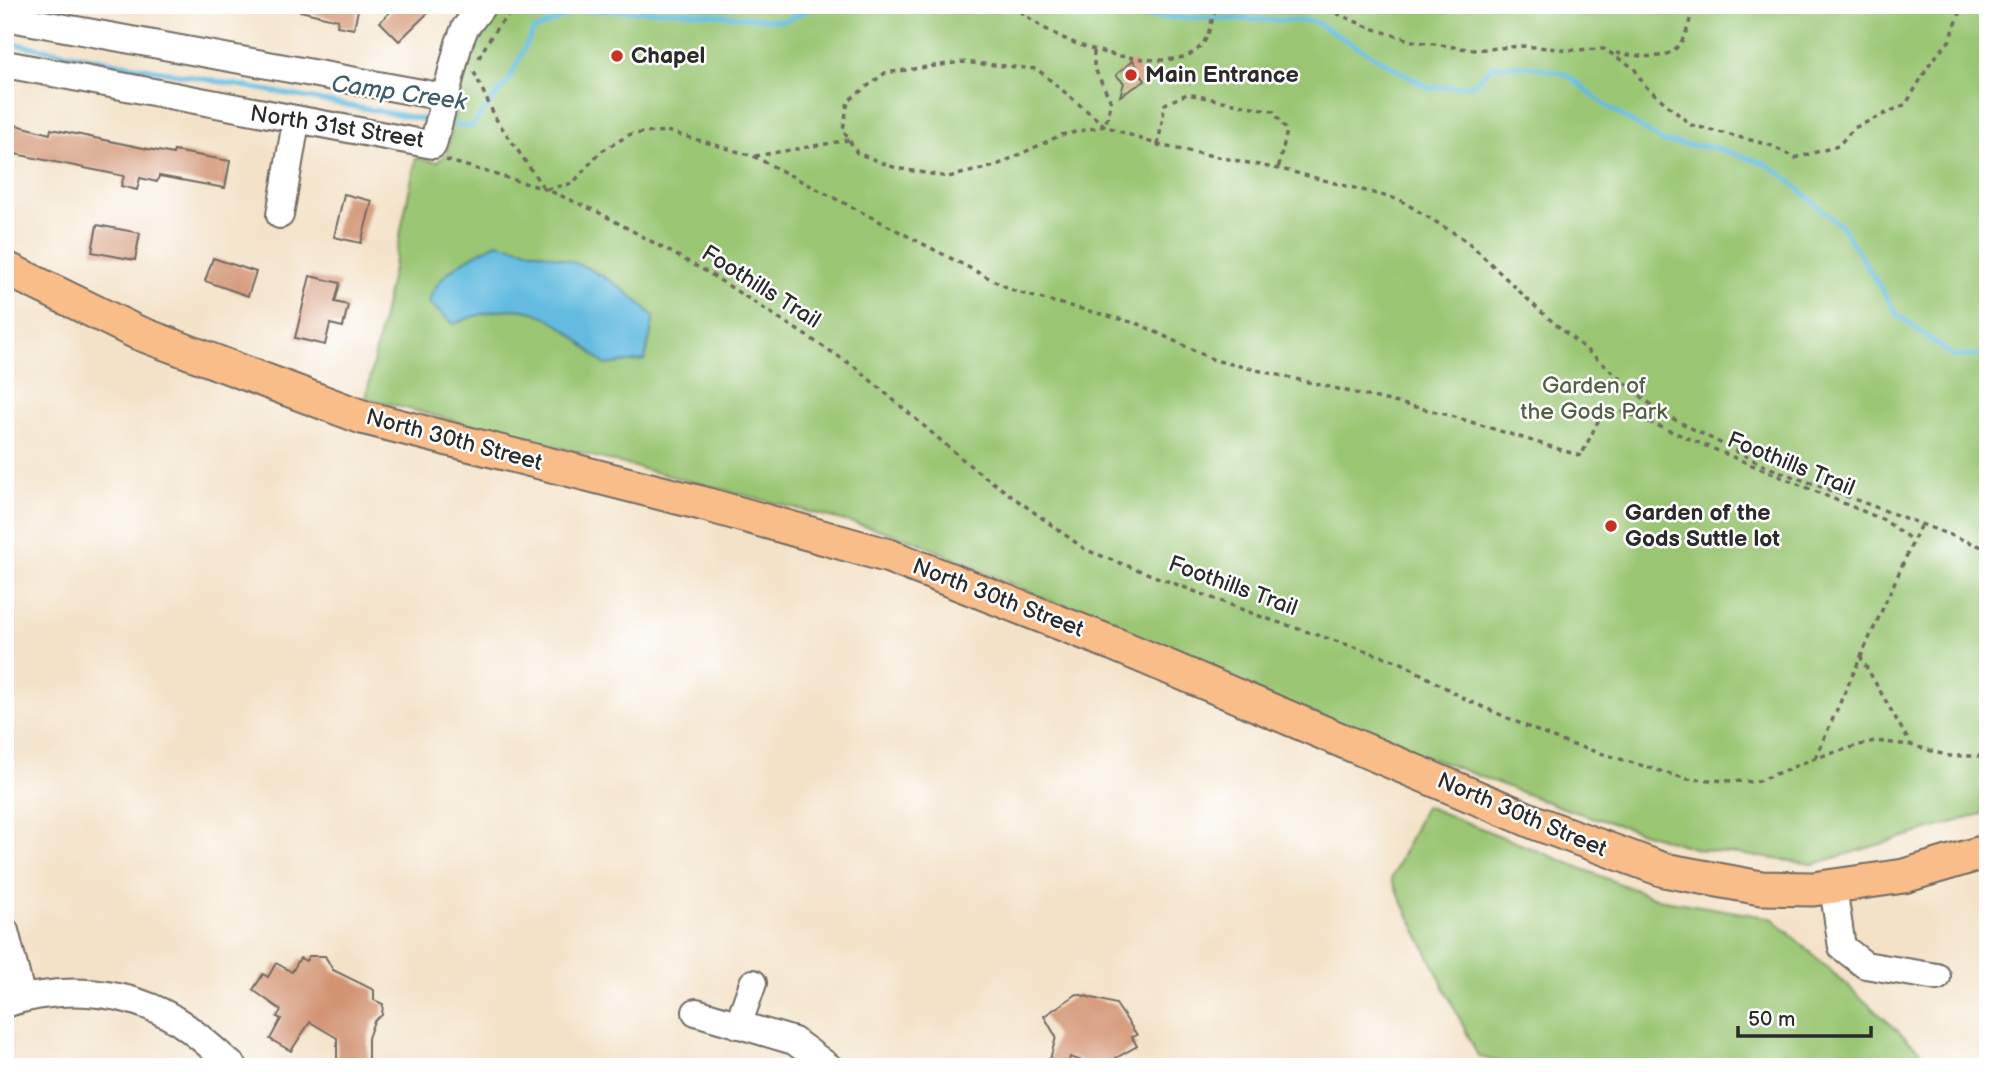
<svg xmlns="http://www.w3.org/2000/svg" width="1993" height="1072" font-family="'Balsamiq Sans',sans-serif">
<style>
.green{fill:#9ac673;stroke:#62784f;stroke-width:2}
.water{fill:#63bce0;stroke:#477486;stroke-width:2}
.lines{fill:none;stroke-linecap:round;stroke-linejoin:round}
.stream{stroke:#63bce0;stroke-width:5}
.building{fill:#d39473}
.minor-casing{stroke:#716b62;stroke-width:30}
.major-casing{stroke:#716b62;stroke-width:37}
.path{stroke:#716b62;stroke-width:3.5;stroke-dasharray:5 5;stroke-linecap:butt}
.minor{stroke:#fff;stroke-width:26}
.major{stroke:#f8bd89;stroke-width:33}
.poi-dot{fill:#c8321e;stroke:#fff;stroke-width:2.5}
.labels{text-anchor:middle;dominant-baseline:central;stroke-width:5;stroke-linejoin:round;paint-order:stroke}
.poi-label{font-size:23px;font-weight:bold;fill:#2b2b2b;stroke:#fff;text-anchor:start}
.street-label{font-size:23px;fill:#2b2b2b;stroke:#fff}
.park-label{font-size:23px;fill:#526144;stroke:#fff}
.water-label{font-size:24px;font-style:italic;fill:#3f5e6a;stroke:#fff}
</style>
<rect width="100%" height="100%" fill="#fff"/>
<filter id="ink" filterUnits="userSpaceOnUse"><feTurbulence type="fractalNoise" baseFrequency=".0143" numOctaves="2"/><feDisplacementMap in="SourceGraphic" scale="14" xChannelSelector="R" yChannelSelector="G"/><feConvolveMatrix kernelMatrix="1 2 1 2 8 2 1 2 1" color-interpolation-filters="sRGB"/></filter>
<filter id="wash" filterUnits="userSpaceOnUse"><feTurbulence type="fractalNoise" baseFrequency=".00686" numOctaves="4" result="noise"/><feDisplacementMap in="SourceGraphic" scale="28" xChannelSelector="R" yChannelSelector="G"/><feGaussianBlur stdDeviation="1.57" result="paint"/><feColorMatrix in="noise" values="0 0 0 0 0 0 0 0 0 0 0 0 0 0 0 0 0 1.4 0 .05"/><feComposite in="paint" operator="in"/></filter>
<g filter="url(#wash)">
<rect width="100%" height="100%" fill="#f3e2c8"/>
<!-- green -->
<g class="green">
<path d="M507,5H1988V812L1814,864L1697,849L1566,809L1241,686L920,543L884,531L366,398L416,158L437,162L446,155C458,104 463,39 507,5Z"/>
<polygon points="1425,806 1658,899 1772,918 1938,1067 1513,1067 1478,1056 1391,879"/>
</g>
<!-- water -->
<path class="water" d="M497,243C566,258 602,264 654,317L645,360L605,365C550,313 530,293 454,324L429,303C435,273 471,256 497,243Z"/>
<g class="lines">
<!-- stream -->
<g class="stream">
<polyline points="1121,5 1148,17 1313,21 1429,88 1473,85 1493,66 1530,66 1566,74 1605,105 1663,142 1716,148 1766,164 1783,175 1843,228 1897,314 1954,357 1988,355"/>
<polyline points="5,42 432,121"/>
<polyline points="445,123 471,127 509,80 533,31 577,11 675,11 785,21 818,5"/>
</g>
</g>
<g id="blocks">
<!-- building -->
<g class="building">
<polygon points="301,5 359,5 354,29 337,26 338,20 300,11"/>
<polygon points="397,5 436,5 399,41 380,22"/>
<polygon points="1133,60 1145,81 1120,96 1124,83 1116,75"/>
<polygon points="5,122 50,134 51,129 173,154 174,151 230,161 225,188 159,176 157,182 140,178 137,190 121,186 124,176 5,152"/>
<polygon points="344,194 372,201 361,243 334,237"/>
<polygon points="97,225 140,233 135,260 92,252"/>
<polygon points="213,258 256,272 248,296 205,281"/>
<polygon points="310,276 340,283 335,302 348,305 343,327 330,324 325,345 295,338"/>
<polygon points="309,956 325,956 333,970 374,990 374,1000 383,1004 382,1015 374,1021 368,1038 368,1067 337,1067 337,1038 310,1022 291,1051 270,1039 281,1019 277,1017 281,1010 253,990 263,974 268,977 276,963 292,972 300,958 306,961"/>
<polygon points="1077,994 1116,1004 1137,1035 1132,1037 1137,1046 1116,1058 1113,1067 1101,1067 1070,1057 1067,1067 1048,1067 1056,1037 1044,1016"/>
</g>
</g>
</g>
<g filter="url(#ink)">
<use href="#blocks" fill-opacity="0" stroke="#716b62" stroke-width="2"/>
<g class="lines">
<defs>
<g id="minor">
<polyline points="5,17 444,97"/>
<polyline points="5,64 433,145 459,43 465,28 483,5"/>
<polyline points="280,215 296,122"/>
<polyline points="1833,887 1842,947 1865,965 1937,977"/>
<polyline points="5,931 22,998"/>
<path d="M5,1004C61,985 129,989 179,1022C199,1035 216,1052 234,1067"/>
<polyline points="696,1012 794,1041 829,1067"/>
<polyline points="738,1025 753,983"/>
</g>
<polyline id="major" points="5,268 136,332 362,417 701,503 889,556 1114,644 1539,824 1664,870 1761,888 1813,889 1904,876 1988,851"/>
</defs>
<!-- minor casing -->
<use href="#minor" class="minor-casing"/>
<!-- major casing -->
<use href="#major" class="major-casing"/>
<!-- path -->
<g class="path">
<path d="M1012,5C1051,38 1095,55 1145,59C1164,61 1187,61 1201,46C1210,36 1212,18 1216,5"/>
<polyline points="1318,5 1368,27 1413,41 1475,50 1522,46 1572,50 1604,49 1634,68 1644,85 1691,125 1770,145 1795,158 1838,146 1854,128 1906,104 1931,62 1950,40 1963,5"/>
<polyline points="1094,51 1094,67 1111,102 1105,126 1037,69 962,62 885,73 848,101 843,130 857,153 896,168 948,177 995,166 1061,135 1105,126 1158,145 1289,171 1400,200 1467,241 1540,311 1660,412 1765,466 1988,549"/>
<path d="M1616,53C1665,60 1683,62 1693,5"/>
<path d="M479,58C490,37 501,17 523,5"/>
<polyline points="474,72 496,119 543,187"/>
<polyline points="1158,145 1165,104 1187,94 1273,111 1287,131 1278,169"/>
<polyline points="755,156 849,140"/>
<polyline points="446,160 545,189 598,212 707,272 855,367 973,468 1086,550 1262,617 1400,662 1467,700 1560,741 1687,779 1756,782 1815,758 1874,741 1911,745 1949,756 1988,756"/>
<polyline points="547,189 573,183 600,152 631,134 667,131 753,156 1016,292 1139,324 1214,360 1445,414 1581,456 1600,417 1625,412 1884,520 1912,540"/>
<polyline points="1860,656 1911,745"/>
<polyline points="1815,758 1921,524"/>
</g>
<!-- minor -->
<use href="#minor" class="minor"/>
<!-- major -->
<use href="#major" class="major"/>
</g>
</g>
<!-- markers -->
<g class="poi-dot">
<circle cx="617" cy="56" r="7"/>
<circle cx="1131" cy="75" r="7"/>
<circle cx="1611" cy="526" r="7"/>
</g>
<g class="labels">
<!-- poi labels -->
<g class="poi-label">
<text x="631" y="56">Chapel</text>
<text x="1145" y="75">Main Entrance</text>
<text x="1625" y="513">Garden of the<tspan x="1625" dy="26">Gods Suttle lot</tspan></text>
</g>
<!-- street labels -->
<g class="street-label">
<text transform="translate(337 127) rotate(9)">North 31st Street</text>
<text transform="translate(761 287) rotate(32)">Foothills Trail</text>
<text transform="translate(454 440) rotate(15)">North 30th Street</text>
<text transform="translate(1791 464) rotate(22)">Foothills Trail</text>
<text transform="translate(1233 586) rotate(20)">Foothills Trail</text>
<text transform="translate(998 598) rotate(21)">North 30th Street</text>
<text transform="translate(1522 815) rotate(23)">North 30th Street</text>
</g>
<!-- park labels -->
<g class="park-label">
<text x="1594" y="386">Garden of<tspan x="1594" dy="26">the Gods Park</tspan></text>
</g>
<!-- water labels -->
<g class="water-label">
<text transform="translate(399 93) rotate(8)">Camp Creek</text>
</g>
</g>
<!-- margin -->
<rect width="1993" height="1072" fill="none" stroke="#fff" stroke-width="28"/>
<!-- scale -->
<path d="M1738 1026v10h133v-10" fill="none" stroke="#2b2b2b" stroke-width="3.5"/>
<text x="1748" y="1026" font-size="21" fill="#2b2b2b" stroke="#ffffff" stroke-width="5" paint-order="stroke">50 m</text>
</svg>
